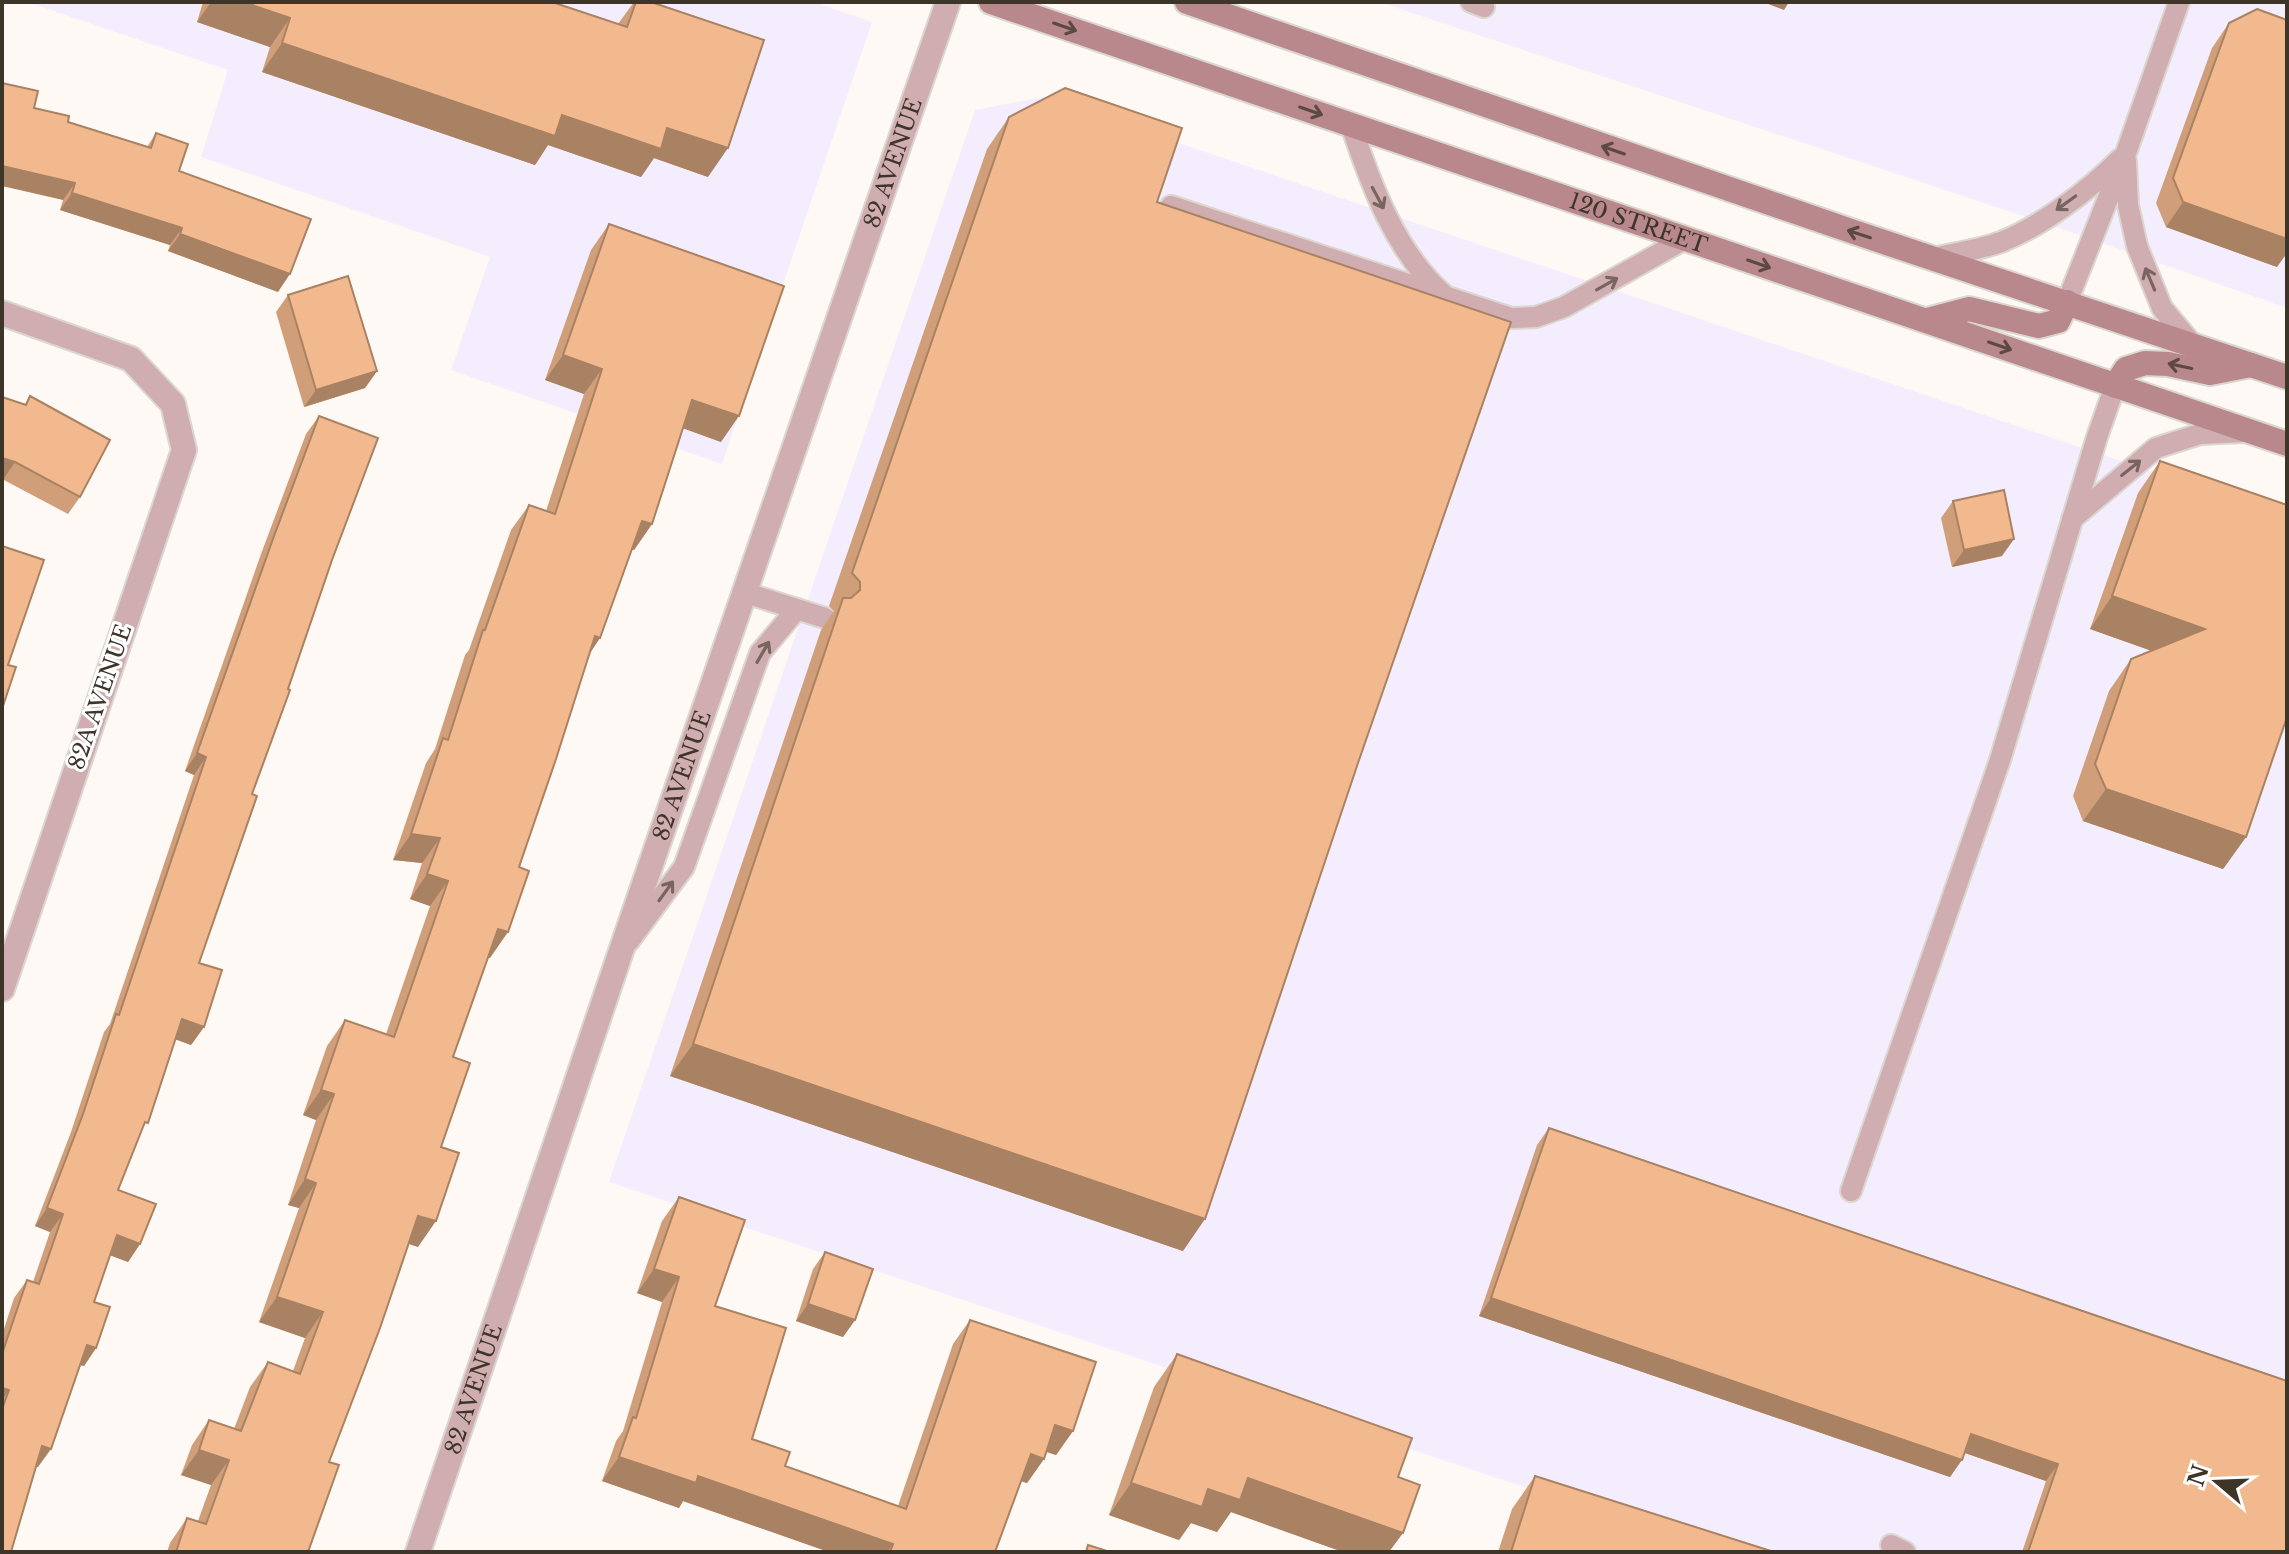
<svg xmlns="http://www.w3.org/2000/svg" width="2289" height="1554" font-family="'Libre Baskerville',serif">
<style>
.commercial{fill:#f4edfe}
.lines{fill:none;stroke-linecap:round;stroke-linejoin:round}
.lane-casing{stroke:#dbd6cf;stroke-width:24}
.street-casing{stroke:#dbd6cf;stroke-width:28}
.secondary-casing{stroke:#dbd6cf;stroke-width:28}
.lane{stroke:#cfadb1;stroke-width:20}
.street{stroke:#cfadb1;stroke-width:24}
.secondary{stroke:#b8888d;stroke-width:24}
.wall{fill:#d09f7a}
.shaded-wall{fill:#a98263}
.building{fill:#f2b98e;stroke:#a98263;stroke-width:2}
.oneway{stroke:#5c4a42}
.oneway2{stroke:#78655f}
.labels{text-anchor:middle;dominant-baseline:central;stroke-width:6;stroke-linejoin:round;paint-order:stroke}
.street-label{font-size:22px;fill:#3e3529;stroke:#fff}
</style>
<rect width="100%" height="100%" fill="#fef9f4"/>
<!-- commercial -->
<g class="commercial">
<polygon points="27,2 814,2 872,22 722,464 451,370 490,257 201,157 228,70"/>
<polygon points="1379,2 2287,2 2287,308 2062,229"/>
<polygon points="1042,97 2287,517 2287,1552 1719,1552 609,1182 975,110"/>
</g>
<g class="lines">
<defs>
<g id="lane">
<polyline points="1471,2 1484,7"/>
<path d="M1351,125C1371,185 1395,251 1443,294"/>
<polyline points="2126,161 2128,205 2137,246 2162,308 2192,344"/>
<polyline points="1171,206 1511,318 1536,317 1564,307 1685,239"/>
<path d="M1933,258C1955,253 1979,250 2001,242C2042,226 2089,190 2120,159"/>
<polyline points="2067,302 2126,153 2179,2"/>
<polyline points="2072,519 2156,448 2200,434 2244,432"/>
<polyline points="746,593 825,618"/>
<polyline points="629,941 684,867 760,653 796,610"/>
<polyline points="1851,1191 2000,760 2097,437 2115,386"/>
<polyline points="1891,1545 1905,1552"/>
</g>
<g id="street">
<polyline points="2,313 131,359 173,404 184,450 2,989"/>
<path id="s1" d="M418,1552L620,954L948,2"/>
</g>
<g id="secondary">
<path id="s2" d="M991,2L2287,444"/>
<polyline points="1187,2 1854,232 2287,377"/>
<polyline points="1927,320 1969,309 2039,326 2058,321 2067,302"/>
<polyline points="2115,386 2126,369 2145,363 2168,364 2210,373 2251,365"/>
</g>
</defs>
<!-- lane casing -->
<use href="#lane" class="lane-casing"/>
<!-- street casing -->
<use href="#street" class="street-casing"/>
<!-- secondary casing -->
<use href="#secondary" class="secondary-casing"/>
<!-- lane -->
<use href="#lane" class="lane"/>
<!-- street -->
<use href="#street" class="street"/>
<!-- secondary -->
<use href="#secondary" class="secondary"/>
</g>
<!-- wall -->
<g class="wall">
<polygon points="203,2 552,2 618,24 634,2 651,2 708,177 654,158 641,177 548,145 535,165 262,72 270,47 197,22"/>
<polygon points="2229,23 2277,267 2166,227 2156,203 2212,48"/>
<polygon points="34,108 68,122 147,147 156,133 179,171 278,292 168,251 170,245 60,210 63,200"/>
<polygon points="1009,117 1157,202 1183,1251 670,1076 821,630 834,611 829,606 987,149"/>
<polygon points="609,224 721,442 683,428 652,524 634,550 632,549 589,655 490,958 488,957 453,1057 441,1147 418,1247 409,1244 329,1462 308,1552 167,1552 170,1543 187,1518 198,1521 211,1485 181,1475 192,1445 209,1420 234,1429 250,1387 268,1362 293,1371 305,1338 259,1322 299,1208 288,1205 316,1120 303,1115 327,1046 345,1020 386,1034 430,906 410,899 422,863 393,860 426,763 435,749 465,655 469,650 511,530 529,505 546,511 584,394 545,380 591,250"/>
<polygon points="288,295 377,371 365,388 304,407 276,312"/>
<polygon points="30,396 80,497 68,514 2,479 2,397 25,404"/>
<polygon points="319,416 332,560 252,794 199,963 204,1027 191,1045 175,1039 118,1190 140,1244 128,1262 110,1255 94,1302 96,1348 84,1366 80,1365 38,1467 36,1467 2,1552 2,1335 14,1298 27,1280 33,1282 50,1232 35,1226 71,1132 104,1032 110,1024 194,775 185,771 261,554 306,434"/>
<polygon points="2160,461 2246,837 2223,869 2083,821 2073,796 2109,691 2131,659 2152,651 2090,629 2138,493"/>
<polygon points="1953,501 2002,556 1952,567 1941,518"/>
<polygon points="1549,1128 2287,1552 2022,1552 2046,1481 1965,1453 1950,1477 1479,1316 1537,1145"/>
<polygon points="679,1197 715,1306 752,1439 785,1466 898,1506 953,1344 970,1320 1073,1431 1056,1455 1047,1452 1044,1459 1027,1483 1021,1481 995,1552 829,1552 683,1501 679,1508 602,1481 616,1441 623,1431 662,1302 637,1293 662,1221"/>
<polygon points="825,1252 855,1320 843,1337 796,1321 813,1269"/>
<polygon points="1177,1354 1398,1477 1389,1552 1343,1552 1231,1512 1217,1532 1191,1523 1179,1540 1109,1515 1154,1387"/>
<polygon points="1535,1476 1774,1552 1498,1552 1512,1509"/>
</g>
<!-- shaded-wall -->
<g class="shaded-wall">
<polygon points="211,2 243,2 290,18 270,47 197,22"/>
<polygon points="1763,2 1789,2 1784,10"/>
<polygon points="282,43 562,115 667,128 728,148 708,177 654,158 641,177 548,145 535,165 262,72"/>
<polygon points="2,166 75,183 63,200 2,186"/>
<polygon points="72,193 182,228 170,245 60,210"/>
<polygon points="2183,202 2287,239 2287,253 2277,267 2166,227"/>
<polygon points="180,234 290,274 278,292 168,251"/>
<polygon points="563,355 602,369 584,394 545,380"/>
<polygon points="377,371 365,388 304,407 316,390"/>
<polygon points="692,400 739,416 721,442 674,425"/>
<polygon points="2,458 15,462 3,480 2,479"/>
<polygon points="642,521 652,524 634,550 624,546"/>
<polygon points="2014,539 2002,556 1952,567 1964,550"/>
<polygon points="2112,596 2205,629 2183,662 2090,629"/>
<polygon points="595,636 600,638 583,664"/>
<polygon points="197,753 206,757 194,775 185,771"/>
<polygon points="2106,789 2246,837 2223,869 2083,821"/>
<polygon points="411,834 440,838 422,863 393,860"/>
<polygon points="427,874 448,881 430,906 410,899"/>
<polygon points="498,929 508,932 490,958 480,954"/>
<polygon points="182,1019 204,1027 191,1045 169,1037"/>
<polygon points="693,1044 1205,1219 1183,1251 670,1076"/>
<polygon points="321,1090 334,1094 316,1120 303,1115"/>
<polygon points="305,1179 316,1183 299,1208 288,1205"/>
<polygon points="47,1208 63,1214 50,1232 35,1226"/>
<polygon points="418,1216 436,1221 418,1247 401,1241"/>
<polygon points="117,1235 140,1244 128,1262 104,1253"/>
<polygon points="654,1269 679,1277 662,1302 637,1293"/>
<polygon points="277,1297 323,1312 305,1338 259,1322"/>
<polygon points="1491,1298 1962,1460 1950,1477 1479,1316"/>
<polygon points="808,1304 855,1320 843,1337 796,1321"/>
<polygon points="87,1345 96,1348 84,1366 74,1363"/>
<polygon points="2,1388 9,1390 2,1400"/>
<polygon points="1055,1425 1073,1431 1056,1455 1038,1449"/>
<polygon points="1971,1434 2058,1464 2046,1481 1959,1451"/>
<polygon points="42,1446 51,1449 38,1467 29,1464"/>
<polygon points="199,1450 229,1460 211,1485 181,1475"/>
<polygon points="1031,1454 1044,1459 1027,1483 1014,1479"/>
<polygon points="619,1457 698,1476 893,1544 887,1552 829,1552 683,1501 679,1508 602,1481"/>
<polygon points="1248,1478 1403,1533 1389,1552 1343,1552 1231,1512 1217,1532 1191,1523 1179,1540 1109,1515 1131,1483 1208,1489"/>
</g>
<!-- building -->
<g class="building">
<polygon points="243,2 552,2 627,27 636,2 651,2 764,40 728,148 667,128 661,149 562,115 555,136 282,43 290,18"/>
<polygon points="2257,9 2287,20 2287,239 2183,202 2173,178 2229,23"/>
<polygon points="2,83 38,91 34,108 69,116 68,122 151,148 156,133 188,144 179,171 311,219 290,274 180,234 182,228 72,193 75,183 2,166"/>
<polygon points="1065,88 1182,128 1157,202 1511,322 1358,763 1205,1219 693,1044 843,598 851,598 860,590 860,582 852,573 1009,117"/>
<polygon points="609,224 784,286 739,416 692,400 652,524 642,521 600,638 595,636 556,759 519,867 529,871 508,932 498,929 453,1057 470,1063 441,1147 459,1153 436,1221 418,1216 380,1328 329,1462 339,1465 308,1552 176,1552 187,1518 206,1524 229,1460 199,1450 209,1420 241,1431 268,1362 300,1374 323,1312 277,1297 316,1183 305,1179 334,1094 321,1090 345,1020 394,1037 448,881 427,874 440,838 411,834 443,738 448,740 483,630 485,630 529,505 555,514 602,369 563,355"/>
<polygon points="348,276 377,371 316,390 288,295"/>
<polygon points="30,396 110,440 80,497 15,462 2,458 2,397 26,405"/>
<polygon points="319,416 378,438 332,560 288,689 290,690 252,794 257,796 199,963 222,970 204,1027 182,1019 148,1123 145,1122 118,1190 156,1204 140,1244 117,1235 94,1302 110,1307 96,1348 87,1345 51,1449 42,1446 11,1552 2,1552 2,1409 9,1390 2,1388 2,1354 27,1280 39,1284 63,1214 47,1208 83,1114 116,1014 119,1015 206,757 197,753 274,536"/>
<polygon points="2160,461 2287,505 2287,717 2246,837 2106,789 2095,764 2131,659 2205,629 2112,596"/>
<polygon points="2004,490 2014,539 1964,550 1953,501"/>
<polygon points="2,546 44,560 8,665 16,667 2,709"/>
<polygon points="1549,1128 2287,1381 2287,1552 2028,1552 2058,1464 1971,1434 1962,1460 1491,1298"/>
<polygon points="679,1197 745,1220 715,1306 786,1328 752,1439 790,1452 785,1466 906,1509 970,1320 1096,1362 1073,1431 1055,1425 1044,1459 1031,1454 995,1552 890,1552 893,1544 698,1476 696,1483 619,1457 633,1417 636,1418 679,1277 654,1269"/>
<polygon points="825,1252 873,1269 855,1320 808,1304"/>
<polygon points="1177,1354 1412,1438 1398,1477 1420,1485 1403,1533 1248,1478 1240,1500 1208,1489 1202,1507 1131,1483"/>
<polygon points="1535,1476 1774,1552 1511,1552"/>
<polygon points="1088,1545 1110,1552 1086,1552"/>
</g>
<!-- one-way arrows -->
<defs><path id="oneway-shaft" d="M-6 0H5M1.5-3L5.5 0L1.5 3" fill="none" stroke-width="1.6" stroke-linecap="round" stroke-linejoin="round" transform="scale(2)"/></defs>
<g class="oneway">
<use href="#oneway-shaft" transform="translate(1065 27) rotate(19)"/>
<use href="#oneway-shaft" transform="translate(1311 111) rotate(19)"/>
<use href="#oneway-shaft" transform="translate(1613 150) rotate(-161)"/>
<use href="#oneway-shaft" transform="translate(1859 234) rotate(-162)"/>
<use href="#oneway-shaft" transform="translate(1759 264) rotate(19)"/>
<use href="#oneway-shaft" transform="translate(2000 346) rotate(19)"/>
<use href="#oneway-shaft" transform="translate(2180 366) rotate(-168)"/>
</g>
<g class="oneway2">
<use href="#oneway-shaft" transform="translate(1378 198) rotate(62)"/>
<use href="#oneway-shaft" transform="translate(2066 203) rotate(144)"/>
<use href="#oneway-shaft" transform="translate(2150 279) rotate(-113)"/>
<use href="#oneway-shaft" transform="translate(1607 284) rotate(-29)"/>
<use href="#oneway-shaft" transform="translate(2131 468) rotate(-39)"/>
<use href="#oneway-shaft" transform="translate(763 652) rotate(-60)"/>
<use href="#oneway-shaft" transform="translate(666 891) rotate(-54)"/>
</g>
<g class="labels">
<!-- street labels -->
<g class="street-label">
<text stroke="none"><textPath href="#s1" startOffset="1468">82 AVENUE</textPath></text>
<text stroke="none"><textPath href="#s2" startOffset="684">120 STREET</textPath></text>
<text transform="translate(100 697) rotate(-71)">82A AVENUE</text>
<text stroke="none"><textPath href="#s1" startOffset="820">82 AVENUE</textPath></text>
<text stroke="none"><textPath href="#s1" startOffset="172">82 AVENUE</textPath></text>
</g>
</g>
<!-- border -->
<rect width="2289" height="1554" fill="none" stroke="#3e3529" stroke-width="8"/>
<!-- north arrow -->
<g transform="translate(2217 1482) rotate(289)" stroke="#ffffff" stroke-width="6" paint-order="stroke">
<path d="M0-6L14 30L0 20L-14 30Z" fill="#3e3529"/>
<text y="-12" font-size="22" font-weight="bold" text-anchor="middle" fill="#3e3529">N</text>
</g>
</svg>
